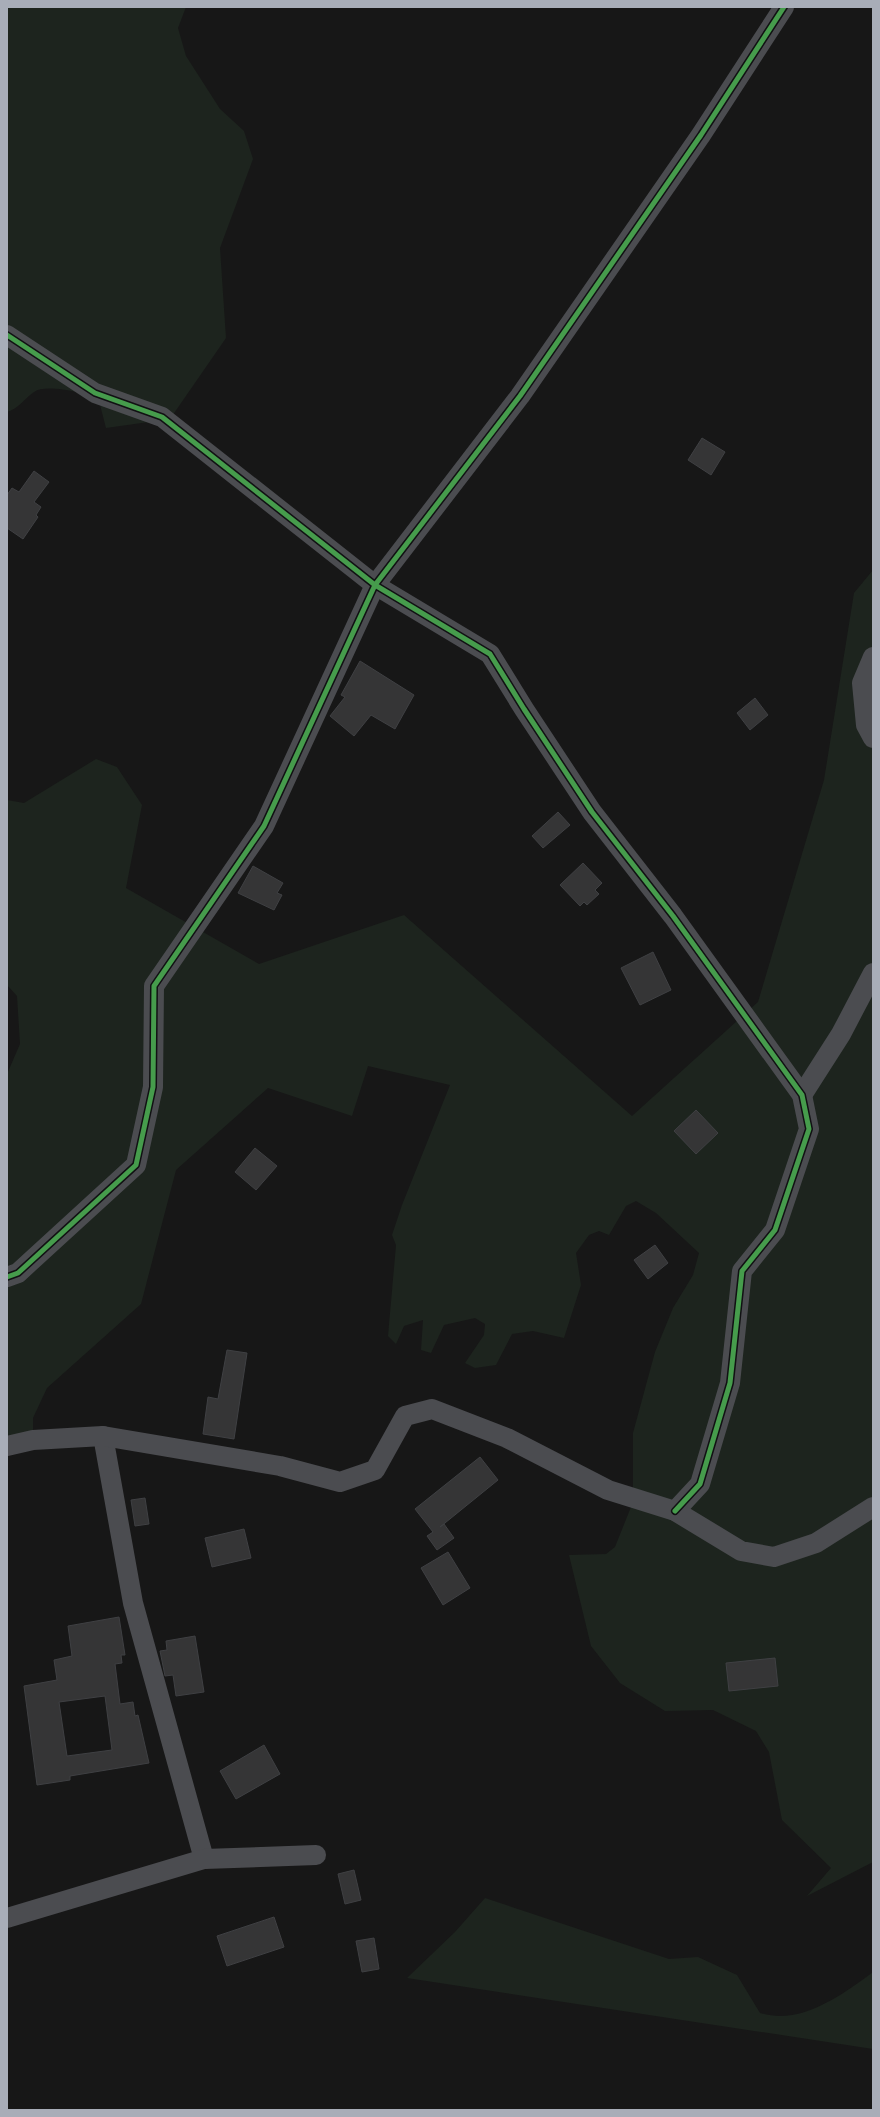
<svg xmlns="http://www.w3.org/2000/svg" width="880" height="2117" font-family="'Exo 2',sans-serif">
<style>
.green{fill:#1d241e}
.building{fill:#353536;stroke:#3f4043;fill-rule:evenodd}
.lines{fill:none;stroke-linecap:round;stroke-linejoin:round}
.minor{stroke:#4b4c50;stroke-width:20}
.cycleway-casing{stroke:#111113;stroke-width:8}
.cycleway{stroke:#469c4c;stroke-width:5}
</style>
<rect width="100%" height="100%" fill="#171717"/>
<!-- green -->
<g class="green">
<path d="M7,7H186L178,28L186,56L220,109L244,131L253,159L220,248L226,338L170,419L106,428L98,397C85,394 46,383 34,392C25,398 18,409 7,412Z"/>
<polygon points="873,570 873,1862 807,1896 831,1868 782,1820 769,1752 756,1731 713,1710 665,1711 620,1683 591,1646 569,1555 606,1554 615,1547 633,1502 633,1433 655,1352 673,1308 693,1275 699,1253 656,1213 636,1201 626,1206 609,1235 599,1231 589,1235 576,1253 581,1285 564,1338 533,1331 512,1334 496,1365 475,1368 465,1363 484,1335 485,1324 475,1318 444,1325 431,1353 421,1350 423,1320 404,1326 396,1344 388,1336 396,1245 392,1235 402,1205 450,1085 368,1066 352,1116 268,1088 176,1170 141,1304 47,1388 33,1418 33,1440 7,1446 7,1074 20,1044 17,996 7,985 7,800 24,803 96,759 117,767 142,805 126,888 259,964 404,915 632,1116 758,1002 824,780 854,593"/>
<path d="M485,1898L669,1959L698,1957L737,1975L760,2013C800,2026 842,1995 873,1972V2049L407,1978L455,1932Z"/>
</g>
<!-- building -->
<g class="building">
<polygon points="702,438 725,452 711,475 688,460"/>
<polygon points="34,471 49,482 34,502 41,507 36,515 38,517 23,539 7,528 7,495 12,488 19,492"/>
<polygon points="360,661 414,695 395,729 371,715 354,736 330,716 345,697 341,695"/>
<polygon points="755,698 768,715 750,730 737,713"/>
<polygon points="558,812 570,825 543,848 532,836"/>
<polygon points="583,863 602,883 595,890 599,894 587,905 584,902 580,906 560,885"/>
<polygon points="253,866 283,883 277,893 282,895 274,910 238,893"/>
<polygon points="653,952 671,990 640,1005 621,968"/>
<polygon points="696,1110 718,1133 696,1154 674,1131"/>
<polygon points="255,1148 277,1166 256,1190 235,1172"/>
<polygon points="655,1245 668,1263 648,1279 634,1260"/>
<polygon points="227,1350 247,1353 234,1439 203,1434 208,1397 218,1399"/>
<polygon points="480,1457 498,1480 440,1527 444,1524 454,1538 437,1550 427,1536 433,1532 415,1509"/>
<polygon points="145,1498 149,1524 135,1526 131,1500"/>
<polygon points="244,1529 251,1558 212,1567 205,1538"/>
<polygon points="448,1552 470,1588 443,1605 421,1568"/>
<path d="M119,1617L125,1655H121L122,1663L115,1664L120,1704L133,1702L135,1716L138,1715L149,1763L70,1776V1780L37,1785L24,1686L57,1680L54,1660L72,1656L68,1626ZM105,1696L112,1750L67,1756L59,1702Z"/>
<polygon points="195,1636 204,1692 176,1696 173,1675 165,1676 160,1651 167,1650 166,1641"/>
<polygon points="775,1658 778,1686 729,1691 726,1663"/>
<polygon points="264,1745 280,1774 236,1799 220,1771"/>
<polygon points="354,1870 361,1900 345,1904 338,1874"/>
<polygon points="274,1917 284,1947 227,1966 217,1936"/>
<polygon points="374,1938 379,1969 362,1972 356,1941"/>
</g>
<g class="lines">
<!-- minor -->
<g class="minor">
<polyline points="7,335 95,393 162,417 375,585 490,654 524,709 592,812 673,916 802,1095 809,1129 775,1230 742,1271 730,1383 700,1484 675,1511"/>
<polyline points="873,657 862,683 866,725 873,738"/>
<polyline points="802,1095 841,1034 873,973"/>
<polyline points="7,1277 18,1273 136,1165 153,1087 154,986 264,826 375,585 520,396 701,135 784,7"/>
<polyline points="103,1436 133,1603 204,1859"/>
<polyline points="7,1446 33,1440 103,1436 280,1466 340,1482 375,1470 405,1416 432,1409 507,1438 608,1490 675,1511 741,1551 774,1557 816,1543 873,1507"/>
<polyline points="7,1918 204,1859 316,1855"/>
</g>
<defs>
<g id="cycleway">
<polyline points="7,335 95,393 162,417 375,585 490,654 524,709 592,812 673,916 802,1095 809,1129 775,1230 742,1271 730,1383 700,1484 675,1511"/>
<polyline points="7,1277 18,1273 136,1165 153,1087 154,986 264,826 375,585 520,396 701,135 784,7"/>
</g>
</defs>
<!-- cycleway casing -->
<use href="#cycleway" class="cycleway-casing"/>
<!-- cycleway -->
<use href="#cycleway" class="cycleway"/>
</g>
<!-- border -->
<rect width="880" height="2117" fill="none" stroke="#a8adb8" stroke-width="16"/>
</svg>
